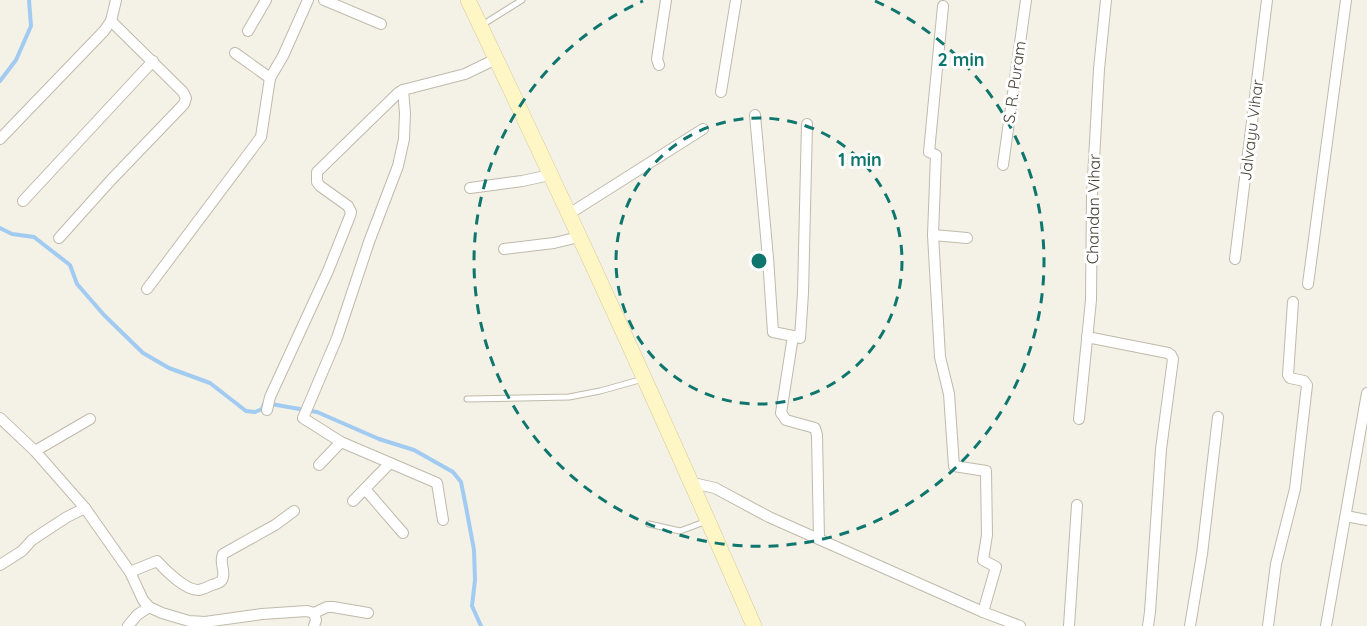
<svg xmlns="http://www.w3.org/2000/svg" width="1367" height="626" font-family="Quicksand,sans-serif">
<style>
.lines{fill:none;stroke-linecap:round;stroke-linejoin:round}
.stream{stroke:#a2cbf2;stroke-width:4}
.lane-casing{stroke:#c0baaa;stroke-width:7}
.street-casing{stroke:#c0baaa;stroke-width:12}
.secondary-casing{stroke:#d5c996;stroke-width:16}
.lane{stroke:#fff;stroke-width:5}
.street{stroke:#fff;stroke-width:10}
.secondary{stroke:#fff6c6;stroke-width:15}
.ring{fill:none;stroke:#0f766e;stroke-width:3;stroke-dasharray:10 8}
.labels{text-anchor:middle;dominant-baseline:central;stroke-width:6;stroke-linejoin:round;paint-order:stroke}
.street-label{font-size:16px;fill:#474236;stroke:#fff}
.centre{fill:#0f766e;stroke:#fff;stroke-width:3}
.ring-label{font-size:18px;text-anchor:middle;font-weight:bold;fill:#0f766e;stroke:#fff;stroke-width:6;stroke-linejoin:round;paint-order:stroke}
</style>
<rect width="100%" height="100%" fill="#f4f1e7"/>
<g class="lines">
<!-- stream -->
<g class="stream">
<polyline points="0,81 16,60 31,26 29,0"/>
<polyline points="0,228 12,234 34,237 70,265 77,284 104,315 143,353 169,368 210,383 246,411 255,412 262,409 264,404"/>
<polyline points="271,404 317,412 379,439 414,450 453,472 461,482 466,507 474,550 475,580 472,606 481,626"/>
</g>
<defs>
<g id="lane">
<polyline points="482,25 522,0"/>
<polyline points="467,399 569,397 600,391 643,379"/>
<polyline points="649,524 680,531 707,521"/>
</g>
<g id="street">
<polyline points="324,0 381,24"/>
<polyline points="943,6 929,152 936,155 933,235 940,357 949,394 954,466 986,471 987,535 983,560 996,567 983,612"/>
<polyline points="248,31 266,0"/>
<polyline points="235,53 270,78"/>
<polyline points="659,65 657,59 666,0"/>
<polyline points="403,90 405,113 404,139 398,166 369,242 337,338 303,418 341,442 437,483 443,520"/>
<polyline points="721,92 736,0"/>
<polyline points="755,115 768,258 773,332 793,336"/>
<polyline points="807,124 803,293 800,338 793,336 781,413 786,420 815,428 817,435 819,539"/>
<polyline points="0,139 104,31 111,21 116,0"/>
<polyline points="1003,165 1026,0"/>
<polyline points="470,188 522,181 550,175"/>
<polyline points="23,201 153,61"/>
<polyline points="569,214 703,129"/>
<polyline points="933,235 967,238"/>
<polyline points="59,238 111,180 184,104 186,98 183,92 111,21"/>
<polyline points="504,249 554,243 579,237"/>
<polyline points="1235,259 1267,0"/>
<polyline points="1308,284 1346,0"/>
<polyline points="147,289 261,137 270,78 283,56 308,0"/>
<polyline points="1087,337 1168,353 1171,355 1173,359 1161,449 1150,612 1148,626"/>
<polyline points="267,410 270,397 328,271 350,216 351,212 348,206 320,186 317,182 317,172 398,93 403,90 465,74 496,59"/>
<polyline points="0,418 35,451 85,508 130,572 143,600 149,607 162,613 189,621 205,622 262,614 307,611 314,613 316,620 314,626"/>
<polyline points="1079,419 1091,300 1092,196 1099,69 1106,0"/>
<polyline points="35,451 90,419"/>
<polyline points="319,465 341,442"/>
<polyline points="693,483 715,488 769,517 983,612 1020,626"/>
<polyline points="365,489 403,533"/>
<polyline points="353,501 390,463"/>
<polyline points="1346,516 1367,520"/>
<polyline points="0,565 22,551 32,540 47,530 67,517 85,508"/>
<path d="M130,572L157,561C165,570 186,591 199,590C203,589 208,587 212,585C217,583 222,583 223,577C225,569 219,563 223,554L275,525L294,511"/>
<polyline points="314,613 327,607 333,607 368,613"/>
<polyline points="128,626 137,615 149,607"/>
<polyline points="1069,626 1077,505"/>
<polyline points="1190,626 1202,554 1218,417"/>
<polyline points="1268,626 1276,564 1295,489 1307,385 1304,381 1290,378 1288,375 1293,302"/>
<polyline points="1326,626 1367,393"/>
</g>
<path id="secondary" d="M468,0C567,207 663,416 754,626"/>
</defs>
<!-- lane casing -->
<use href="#lane" class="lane-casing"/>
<!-- street casing -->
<use href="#street" class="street-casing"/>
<!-- secondary casing -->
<use href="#secondary" class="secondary-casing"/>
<!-- lane -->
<use href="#lane" class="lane"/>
<!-- street -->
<use href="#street" class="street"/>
<!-- secondary -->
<use href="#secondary" class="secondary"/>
</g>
<!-- distance rings -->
<g class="ring">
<circle cx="759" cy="261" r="143"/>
<path d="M875 1A285 285 0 1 1 643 1"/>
</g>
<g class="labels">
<!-- street labels -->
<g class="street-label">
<text transform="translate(1014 82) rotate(-82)">S. R. Puram</text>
<text transform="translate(1251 130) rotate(-83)">Jalvayu Vihar</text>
<text transform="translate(1093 209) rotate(-89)">Chandan Vihar</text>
</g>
</g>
<circle cx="759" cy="261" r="9" class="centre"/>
<g class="ring-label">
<text x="961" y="66">2 min</text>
<text x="860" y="166">1 min</text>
</g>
</svg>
